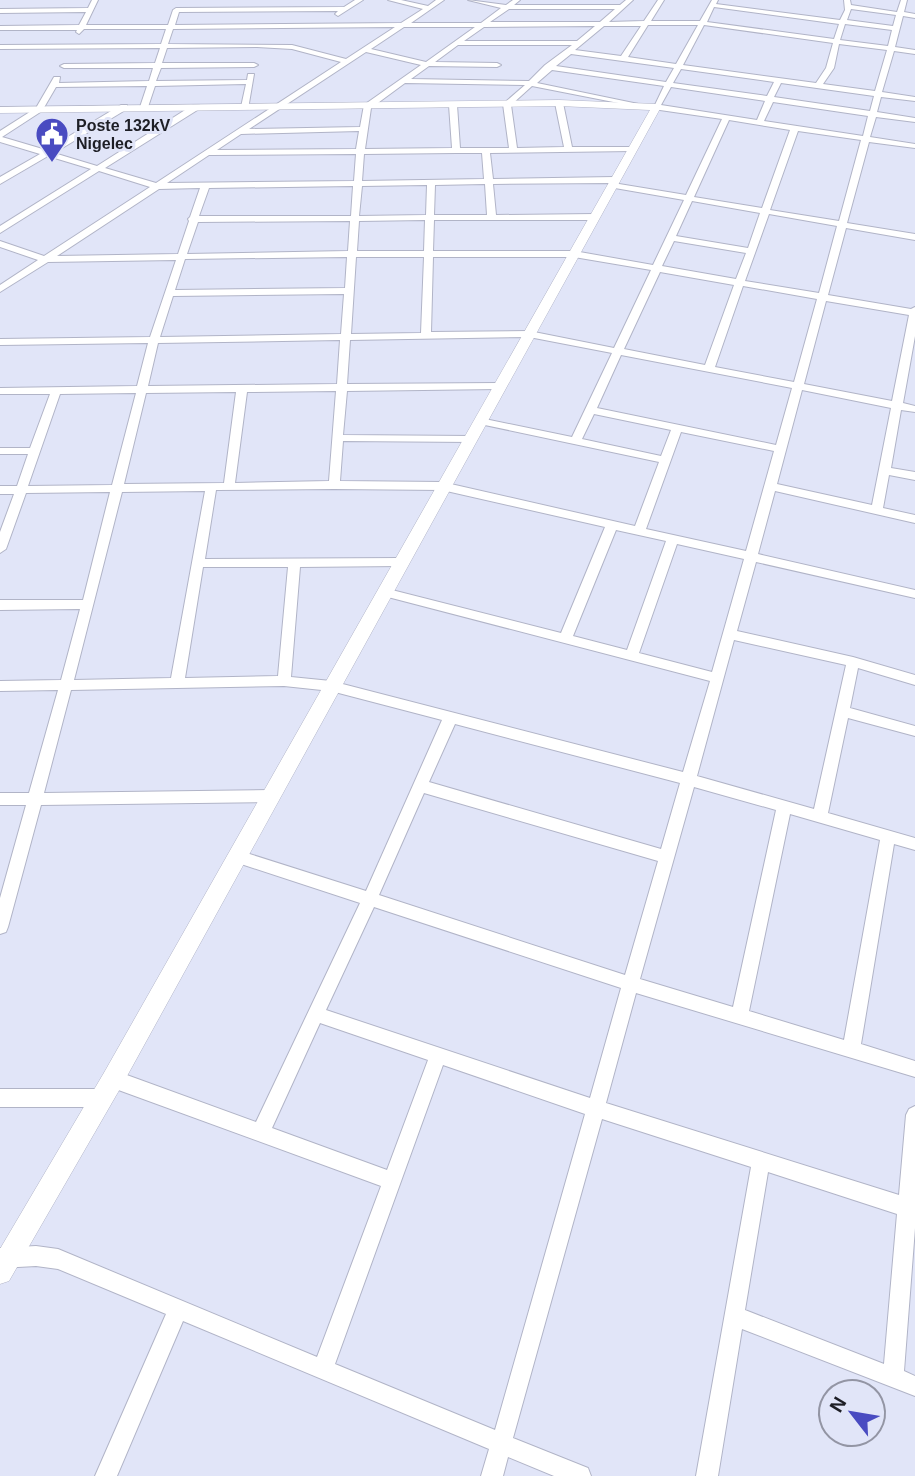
<svg xmlns="http://www.w3.org/2000/svg" width="915" height="1476" font-family="Arial,sans-serif">
<style>
.lines{fill:none;stroke-linecap:round;stroke-linejoin:round}
.minor-casing{stroke:#b1b4c7;stroke-width:2}
.tertiary-casing{stroke:#b1b4c7;stroke-width:1}
.minor{fill:#fff;fill-rule:evenodd}
.tertiary{fill:#fff;fill-rule:evenodd}
.labels{text-anchor:middle;dominant-baseline:central;stroke-width:6;stroke-linejoin:round;paint-order:stroke}
.far-poi-label{font-size:16px;font-weight:bold;fill:#1d1e25;stroke:#e1e5f8;text-anchor:start}
</style>
<rect width="100%" height="100%" fill="#e1e5f8"/>
<g class="lines">
<defs>
<g id="minor">
<path d="M92,0H98L86,25H168L173,10L176,8L344,7L355,0H363L338,16L335,14L338,11L179,12L175,25L401,23L423,9L388,0H401L428,6L436,0H444L411,23H481L501,8L468,0L506,5L513,0H520L514,5H620L626,0H633L609,22L644,21L658,0H664L651,21H700L712,0H718L716,4L840,20L845,10L844,0H850L851,5L897,12L901,0H907L904,12L915,14V18L903,16L895,47L915,50V54L894,51L882,92L915,97V101L881,97L877,112L915,118V122L876,117L870,137L915,144V148L869,142L847,223L915,234V240L846,228L828,295L911,309L915,307V336L903,403L915,406V412L901,410L891,468L915,472V480L889,475L883,508L915,515V523L775,491L758,554L915,590V598L756,562L737,631L853,657L915,675V685L858,668L850,708L915,726V736L848,718L828,813L915,838V850L894,844L861,1044L915,1061V1077L636,993L606,1103L899,1195L906,1115L909,1109L915,1106V1228L904,1371L915,1376V1396L742,1329L718,1476H696L751,1167L602,1119L513,1438L588,1468L591,1476H554L508,1457L503,1476H481L489,1449L183,1321L117,1476H95L166,1314L58,1269L36,1266L0,1268V1248L36,1246L58,1249L317,1357L381,1186L113,1088L107,1085L104,1079L107,1073L113,1070L256,1122L360,903L232,861L229,856L232,851L237,850L366,891L442,720L331,691L284,686L71,690L44,793L271,790L276,792L278,796L276,800L271,802L41,805L8,927L6,932L0,934V898L26,805H0V793H29L58,690L0,691V681L61,680L80,609L0,610V600H83L110,492L26,493L6,549L0,553V532L14,494H0V486H17L28,454H0V448H30L50,394H0V388L137,386L148,343L0,345V339L150,337L176,260L48,262L0,292V285L38,260L0,247V241L44,256L150,187L99,171L0,233V226L91,169L48,156L0,184V177L40,154L0,142V131L36,108L54,77H60L59,83L149,81L153,68H64L60,66L64,64L155,63L160,48L0,49V45L161,44L166,29H84L79,34L76,32L77,30H0V26L79,25L86,12L0,13V9L88,8ZM714,7L839,24L834,39L707,22ZM509,9H615L600,22H490ZM851,9L896,15L893,26L847,20ZM845,24L892,30L888,46L840,40ZM648,25H698L676,64L628,57ZM704,25L833,43L826,68L816,83L683,65ZM595,26L577,41H464L484,27ZM604,26H641L621,56L575,50ZM395,27L346,59L292,45L168,44L173,29ZM404,27H475L426,62L371,49ZM839,44L887,50L875,91L823,84L834,68ZM458,45H572L545,65L529,81L411,79L429,66L497,67L501,65L497,63L435,62ZM257,47L292,49L341,62L156,183L105,168L199,109V105H193L97,166L54,153L127,109V105H121L46,150L2,137L42,111L56,87L147,86L140,107L144,109L148,107L155,86L246,84L241,107L248,109L254,74H248L247,80L156,81L161,68L254,67L258,65L254,63H162L167,48ZM366,52L421,65L364,105L360,127L249,129ZM571,54L674,68L666,82L556,66ZM681,69L774,82L767,96L673,83ZM552,70L664,86L653,109L722,119L686,195L613,183L618,180L614,177L493,179L490,153L632,151L636,149L632,147H572L563,103L559,101L555,103L564,147L517,148L511,105L532,86L644,108L648,106L537,83ZM405,83L525,85L503,104L509,148H460L457,105L453,103L449,105L452,148L365,149L371,108ZM781,83L874,96L870,111L774,97ZM671,87L765,101L757,120L661,105ZM773,102L868,116L863,136L764,121ZM729,120L790,130L762,208L694,197ZM359,131L356,149L217,150L241,134ZM798,131L861,140L839,221L770,210ZM456,153H482L484,179L362,181L364,154ZM356,154L354,181L167,183L209,155ZM612,183L608,185L609,187L684,200L653,265L574,251H433L434,220H595L599,217L595,214L496,215L493,184ZM485,184L487,215H434L435,185ZM427,185L426,215L359,216L362,186ZM353,186L351,216H199L209,188ZM200,188L190,217L188,219L189,221L178,254L57,256L159,189ZM692,201L760,213L748,248L676,236ZM769,214L837,226L819,293L745,281ZM425,220L424,251H357L359,221ZM350,221L348,251L187,254L198,222ZM674,241L746,253L736,279L662,266ZM347,257L345,288L175,290L185,259ZM356,257H424L421,333L351,334ZM433,257H574L651,270L614,348L529,331L431,332ZM660,272L734,285L705,365L624,349ZM743,286L817,299L794,382L715,367ZM344,294L341,334L160,337L173,296ZM826,301L909,315L892,401L804,384ZM529,337L612,353L572,437L480,418L475,421L480,424L659,462L635,526L442,482L340,481L343,441L471,442L477,439L471,436L343,435L347,391L499,389L504,386L499,383L347,384L350,340ZM340,340L337,384L148,386L158,343ZM621,355L792,388L776,445L597,408ZM802,390L891,408L872,505L777,484ZM336,391L329,481L235,483L247,392ZM236,392L224,483L124,484L146,393ZM136,393L112,485L28,486L60,394ZM594,414L671,430L661,456L582,439ZM681,432L774,451L746,551L646,529ZM334,489L442,490L605,527L561,633L384,588L378,592L384,596L710,681L683,772L331,681L291,677L300,567L400,566L406,562L400,558L205,559L216,490ZM205,491L171,678L74,680L122,492ZM616,530L666,541L627,650L573,636ZM677,544L744,559L712,672L639,653ZM203,567H288L278,676L185,678ZM734,640L846,665L814,809L697,776ZM455,724L680,783L661,849L429,782ZM694,787L776,810L733,1007L640,979ZM424,793L658,861L625,975L379,895ZM790,814L880,840L844,1040L749,1011ZM374,907L621,988L590,1098L326,1010ZM320,1023L428,1060L387,1170L272,1128ZM443,1065L585,1114L495,1430L335,1364ZM768,1172L897,1214L884,1364L745,1310Z"/>
<polygon points="0,1089 102,1089 108,1092 111,1098 108,1104 102,1107 0,1107"/>
</g>
<polygon id="tertiary" points="559,100 656,104 661,107 121,1087 9,1281 0,1284 0,1249 105,1071 650,110 559,106 0,113 0,107"/>
</defs>
<!-- minor casing -->
<use href="#minor" class="minor-casing"/>
<!-- tertiary casing -->
<use href="#tertiary" class="tertiary-casing"/>
<!-- minor -->
<use href="#minor" class="minor"/>
<!-- tertiary -->
<use href="#tertiary" class="tertiary"/>
</g>
<!-- icons -->
<defs>
<symbol id="civic-pin" viewBox="-11 -11 22 30"><path d="M0 17L-7.5 6A9.5 9.5 0 1 1 7.5 6Z" fill="#494bc1" stroke="#e1e5f8"/><path d="M-.6-6.5H3V-4.5H.6V-3L4-1V1h2V6H-6V1h2V-1L-.6-3ZM-1.2 2.5V6h2.4V2.5Z" fill="#fff"/></symbol>
</defs>
<g fill-rule="evenodd">
<use href="#civic-pin" x="33" y="115" width="38" height="52"/>
</g>
<g class="labels">
<!-- far-poi labels -->
<g class="far-poi-label">
<text x="76" y="125">Poste 132kV<tspan x="76" dy="18">Nigelec</tspan></text>
</g>
</g>
<!-- north arrow -->
<g transform="translate(852 1413) rotate(301)"><circle r="33" fill="#e1e5f8" stroke="#9395a4" stroke-width="2"/>
<path d="M0-5L12 26L0 18L-12 26Z" fill="#494bc1"/>
<text y="-10" font-size="19" font-weight="bold" text-anchor="middle" fill="#1d1e25">N</text>
</g>
</svg>
